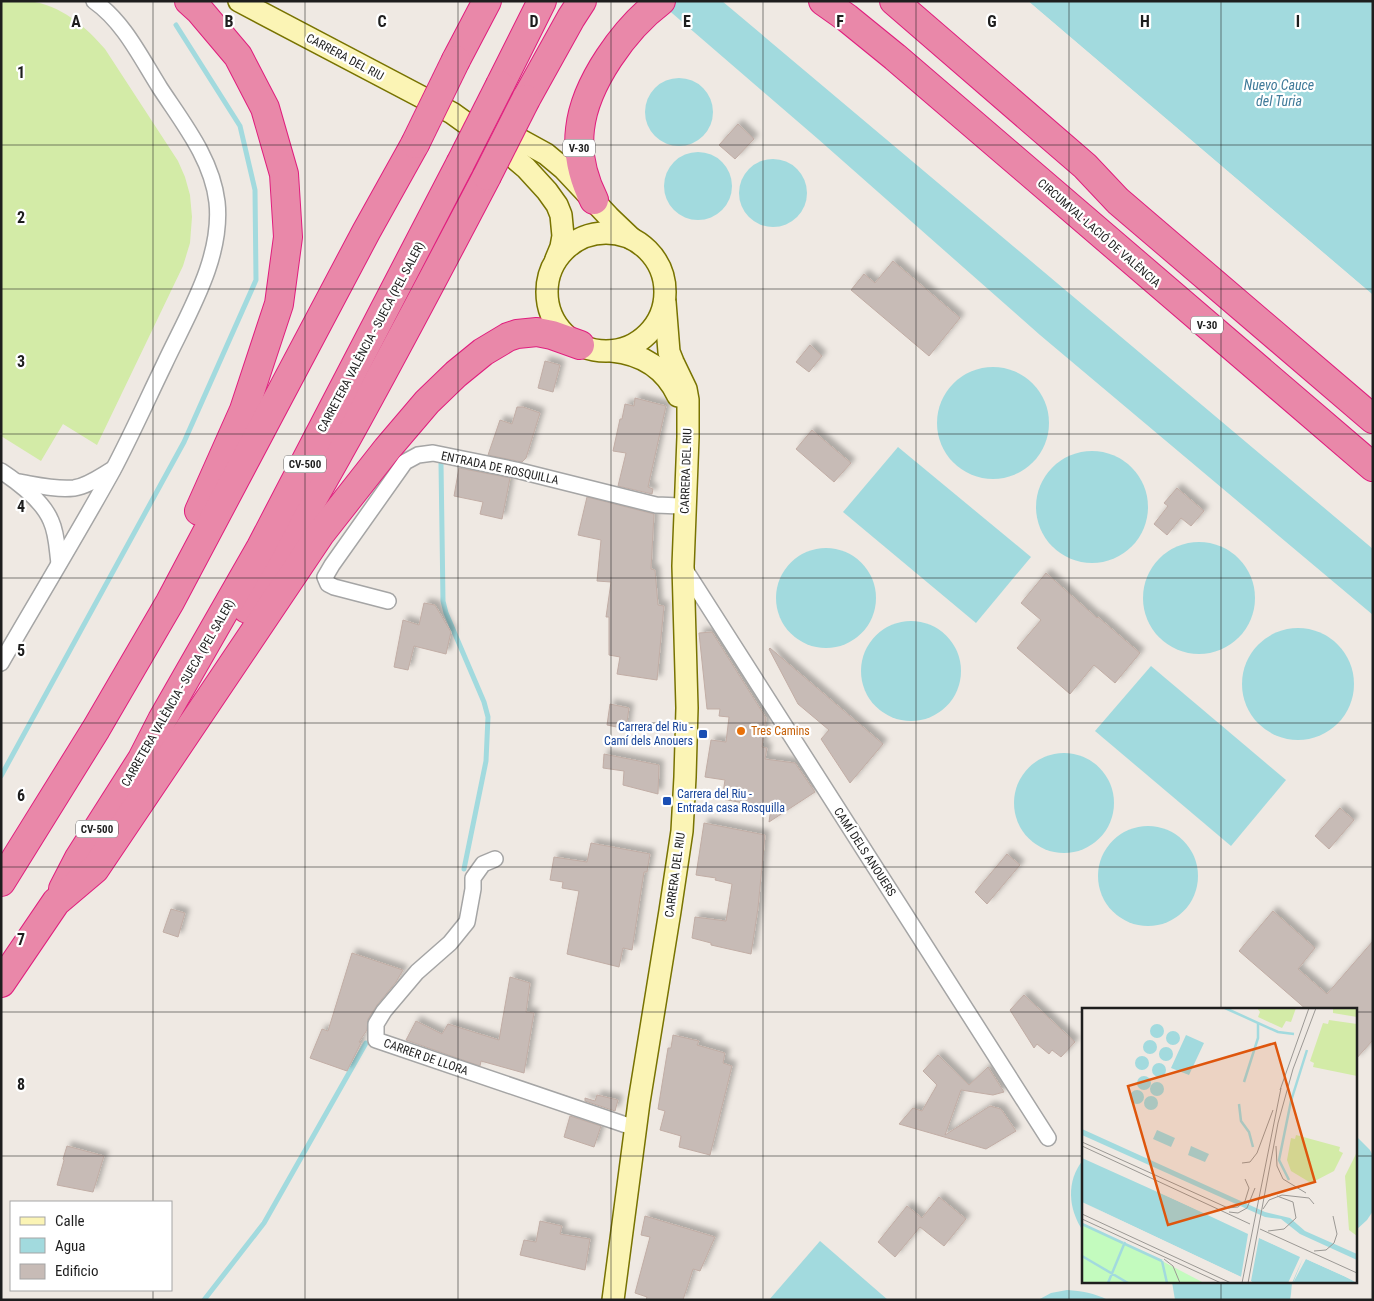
<svg xmlns="http://www.w3.org/2000/svg" width="1374" height="1301" font-family="'Roboto Condensed',sans-serif">
<style>
.grass{fill:#d3eba7}
.water{fill:#a2dade}
.pier{fill:#efe9e3}
.lines{fill:none;stroke-linecap:round;stroke-linejoin:round}
.stream{stroke:#a2dade;stroke-width:5}
.building{fill:#c7bbb6;stroke:#c1ada5;filter:url(#shadow)}
.street-casing{stroke:#a5a5a5;stroke-width:18}
.secondary-casing{stroke:#787301;stroke-width:24}
.highway-casing{stroke:#e01e7e;stroke-width:30}
.street{stroke:#fff;stroke-width:15}
.secondary{stroke:#fbf4b5;stroke-width:21}
.highway{stroke:#e988a9;stroke-width:28}
.highway-bridge-casing{stroke:#e01e7e;stroke-width:30;stroke-linecap:butt}
.highway-bridge{stroke:#e988a9;stroke-width:28}
.grid{fill:none;stroke:#1e1e1e;stroke-width:1;stroke-opacity:0.55}
.food-dot{fill:#e8710a;stroke:#fff;stroke-width:2}
.transit-dot{fill:#1a4fb4;stroke:#fff;stroke-width:2}
.labels{text-anchor:middle;dominant-baseline:central;stroke-width:4.5;stroke-linejoin:round;paint-order:stroke}
.shield{fill:#fff;stroke:#626262;stroke-width:1}
.shield-label{font-size:11px;font-weight:bold;fill:#1e1e1e}
.street-label{font-size:12px;fill:#1e1e1e;stroke:#fff}
.transit-label{font-size:12px;fill:#164399;stroke:#fff;text-anchor:end}
.food-label{font-size:12px;fill:#c56008;stroke:#fff;text-anchor:start}
.water-label{font-size:14px;font-style:italic;fill:#3f7a99;stroke:#fff}
.inset-river{fill:none;stroke:#a2dade;stroke-width:2.5}
.inset-road{fill:none;stroke:#9b9894;stroke-width:1}
.view{fill:#de560d;fill-opacity:0.15;stroke:#de560d;stroke-width:2.5}
.inset-edge{fill:none;stroke:#1e1e1e;stroke-width:2.5}
.grid-label{font-size:16px;text-anchor:middle;font-weight:bold;fill:#1e1e1e;stroke:#fff;stroke-width:4.5;stroke-linejoin:round;paint-order:stroke}
</style>
<defs>
<filter id="shadow"><feDropShadow dx="4.5" dy="-4.5" stdDeviation="2.5" flood-color="#0004"/></filter>
</defs>
<rect width="100%" height="100%" fill="#efe9e3"/>
<!-- grass -->
<path class="grass" d="M1,1C10,1 20,0 29,1C61,5 85,26 105,49L178,161L185,177L190,195L192,217L190,243L183,266L97,445L63,424L41,461L1,436Z"/>
<!-- water -->
<g class="water">
<polygon points="658,1 722,1 1373,549 1373,615 1040,335 818,139"/>
<polygon points="1028,1 1373,1 1373,295"/>
<circle cx="679" cy="112" r="34"/>
<circle cx="698" cy="186" r="34"/>
<circle cx="773" cy="193" r="34"/>
<circle cx="993" cy="423" r="56"/>
<polygon points="898,447 1031,557 976,623 843,512"/>
<circle cx="1092" cy="507" r="56"/>
<circle cx="1199" cy="598" r="56"/>
<circle cx="826" cy="598" r="50"/>
<circle cx="911" cy="671" r="50"/>
<circle cx="1298" cy="684" r="56"/>
<polygon points="1151,666 1286,780 1231,846 1095,731"/>
<circle cx="1064" cy="803" r="50"/>
<circle cx="1148" cy="876" r="50"/>
<polygon points="1355,1135 1370,1150 1373,1156 1373,1211 1367,1220 1355,1231"/>
<path d="M1083,1160V1231C1068,1209 1066,1181 1083,1160Z"/>
<polygon points="820,1241 888,1300 769,1300"/>
<polygon points="1172,1282 1292,1282 1291,1294 1290,1300 1175,1300"/>
<path d="M1067,1290C1082,1291 1094,1293 1108,1300H1038L1051,1293Z"/>
</g>
<!-- pier -->
<polygon class="pier" points="1026,1 1028,1 1373,295 1373,297"/>
<g class="lines">
<!-- stream -->
<g class="stream">
<polyline points="441,463 443,601 446,613 484,702 488,717 486,761 464,869"/>
<polyline points="1,776 184,442 256,280 255,190 240,126 176,25"/>
<polyline points="204,1300 264,1223 366,1043"/>
</g>
</g>
<!-- building -->
<g class="building">
<polygon points="738,124 754,139 735,159 719,145"/>
<polygon points="893,261 960,318 929,356 851,290 864,274 875,283"/>
<polygon points="810,345 822,356 809,372 796,362"/>
<polygon points="545,361 560,365 553,392 538,388"/>
<polygon points="635,398 666,406 648,487 653,489 652,494 618,486 626,453 613,451 620,419 622,419 625,404 634,406"/>
<polygon points="517,407 523,407 540,413 526,458 522,462 488,455 500,420 512,424"/>
<polygon points="812,430 851,463 834,482 796,449"/>
<polygon points="459,468 510,478 502,519 480,514 483,502 454,496"/>
<polygon points="1177,488 1204,511 1191,526 1181,518 1167,535 1154,524 1168,506 1164,503"/>
<polygon points="587,497 654,514 651,569 655,570 658,605 664,606 657,680 617,674 620,657 609,655 609,617 606,617 611,582 597,581 601,540 578,535"/>
<polygon points="1046,573 1097,618 1098,617 1140,653 1115,683 1094,665 1070,694 1017,648 1041,620 1021,603"/>
<polygon points="424,603 435,605 451,632 446,654 414,646 408,670 394,667 403,620 419,625"/>
<polygon points="712,632 766,718 762,747 767,748 765,759 795,763 815,792 769,822 771,808 722,799 725,780 705,777 711,740 726,742 729,717 719,716 720,709 707,709 699,633"/>
<polygon points="770,648 883,744 850,783 821,739 829,730 798,704 769,649"/>
<polygon points="610,704 629,708 626,729 607,725"/>
<polygon points="604,754 659,765 658,794 623,785 624,771 603,768"/>
<polygon points="1340,808 1354,820 1329,849 1315,836"/>
<polygon points="704,823 765,835 758,908 751,954 711,945 711,943 692,938 695,917 726,921 732,884 715,880 716,878 696,875"/>
<polygon points="591,843 650,854 647,872 644,872 632,950 623,948 619,967 567,954 579,891 562,888 563,882 550,880 554,857 587,862"/>
<polygon points="1007,854 1020,865 987,904 975,892"/>
<polygon points="171,909 185,913 178,937 163,932"/>
<polygon points="1273,911 1315,948 1298,969 1327,994 1373,941 1373,1040 1355,1060 1355,1010 1307,1010 1239,951"/>
<polygon points="352,953 403,970 396,982 377,1005 368,1019 367,1030 359,1042 361,1043 347,1071 310,1058 322,1029 328,1031"/>
<polygon points="510,977 530,983 526,1012 534,1013 524,1073 481,1061 480,1066 406,1040 416,1021 442,1034 448,1024 499,1040"/>
<polygon points="1024,995 1075,1042 1061,1057 1052,1050 1049,1054 1037,1044 1034,1048 1010,1010"/>
<polygon points="673,1035 699,1041 697,1045 725,1053 723,1063 732,1066 710,1155 679,1147 681,1136 660,1130 665,1111 658,1109 668,1048 671,1048"/>
<polygon points="938,1055 969,1085 988,1067 1004,1092 993,1095 961,1090 945,1135 990,1106 1001,1109 1016,1131 986,1149 899,1124 913,1108 922,1111 937,1085 923,1071"/>
<polygon points="597,1095 618,1100 615,1111 585,1101 585,1098 595,1101"/>
<polygon points="570,1116 601,1126 594,1147 564,1137"/>
<polygon points="67,1146 104,1156 93,1192 57,1185 64,1160 63,1159"/>
<polygon points="939,1197 966,1219 944,1246 920,1227 895,1257 878,1242 907,1206 922,1218"/>
<polygon points="645,1216 715,1237 700,1271 693,1269 683,1300 646,1300 647,1297 635,1293 650,1237 641,1235"/>
<polygon points="540,1221 562,1226 560,1234 590,1239 585,1270 520,1255 524,1240 536,1242"/>
</g>
<g class="lines">
<defs>
<g id="street">
<path d="M1,471C19,483 43,501 51,521C57,534 57,549 59,563"/>
<path d="M18,482C36,485 56,490 74,488C88,486 101,476 113,469"/>
<polyline points="684,568 1048,1138"/>
<polyline points="388,601 334,587 328,584 325,577 332,565 405,462 418,455 433,453 516,470 656,505 680,506 685,505"/>
<path d="M1,663C38,599 77,535 113,470C131,436 147,400 164,365C187,315 223,259 217,202C212,159 183,123 160,88C141,58 124,22 94,1"/>
<polyline points="495,859 483,864 473,878 473,889 467,922 450,943 417,972 384,1011 376,1024 376,1040 635,1128"/>
</g>
<g id="secondary">
<polyline points="239,1 452,113 512,156 526,168 547,191 557,205 561,215 563,236 561,247 556,259"/>
<polyline points="494,129 515,137 546,154 564,169 609,217 631,238"/>
<circle cx="606" cy="292" r="59"/>
<path d="M612,351C642,354 665,368 678,396"/>
<polyline points="613,1300 639,1102 670,911 682,831 685,777 687,708 683,566 688,437 688,400 686,389 673,362 669,352 665,302"/>
</g>
<g id="highway">
<polyline points="189,1 200,11 238,56 265,108 284,174 288,237 279,304 244,410 199,511"/>
<polyline points="823,1 847,18 895,57 1373,467"/>
<polyline points="894,1 1085,166 1118,201 1373,419"/>
<polyline points="456,60 487,1"/>
<polyline points="500,85 542,1"/>
<polyline points="526,99 571,18 582,1"/>
<path d="M594,200C583,178 577,154 580,129C585,83 625,28 661,1"/>
<path d="M247,609C283,553 315,495 347,438C395,351 441,264 487,176"/>
<polyline points="1,882 96,729 170,602 366,232 415,144"/>
<polyline points="63,889 79,858 142,759 162,720 261,547 460,164"/>
<polyline points="1,983 56,902 95,869 321,533 387,449 427,402 456,374 483,352 508,337 517,334 537,332 552,335 580,345"/>
</g>
</defs>
<!-- street casing -->
<use href="#street" class="street-casing"/>
<!-- secondary casing -->
<use href="#secondary" class="secondary-casing"/>
<!-- highway casing -->
<use href="#highway" class="highway-casing"/>
<!-- street -->
<use href="#street" class="street"/>
<!-- secondary -->
<use href="#secondary" class="secondary"/>
<!-- highway -->
<use href="#highway" class="highway"/>
<defs>
<g id="highway-bridge">
<polyline points="415,144 456,60"/>
<polyline points="460,164 500,85"/>
<polyline points="487,176 526,99"/>
</g>
</defs>
<!-- highway-bridge casing -->
<use href="#highway-bridge" class="highway-bridge-casing"/>
<!-- highway-bridge -->
<use href="#highway-bridge" class="highway-bridge"/>
</g>
<!-- grid -->
<path class="grid" d="M153,1V1202M305,1V1300M458,1V1300M611,1V1300M763,1V1300M916,1V1300M1069,1V1300M1221,1V1010M1,145H1373M1,289H1373M1,434H1373M1,578H1373M1,723H1373M1,867H1373M1,1012H1083M1355,1012H1373M1,1156H1083M1355,1156H1373M1221,1282V1300M153,1290V1300"/>
<!-- markers -->
<circle class="food-dot" cx="741" cy="731" r="5"/>
<g class="transit-dot">
<rect x="698" y="729" width="10" height="10" rx="2.5"/>
<rect x="662" y="796" width="10" height="10" rx="2.5"/>
</g>
<g class="labels">
<!-- shield labels -->
<g class="shield">
<rect x="563" y="139.5" width="32" height="17" rx="4"/>
<rect x="1191" y="316.5" width="32" height="17" rx="4"/>
<rect x="284" y="455.5" width="42" height="17" rx="4"/>
<rect x="76" y="820.5" width="42" height="17" rx="4"/>
</g>
<g class="shield-label">
<text x="579" y="148">V-30</text>
<text x="1207" y="325">V-30</text>
<text x="305" y="464">CV-500</text>
<text x="97" y="829">CV-500</text>
</g>
<!-- street labels -->
<g class="street-label">
<text transform="translate(345 57) rotate(28)">CARRERA DEL RIU</text>
<text transform="translate(1099 233) rotate(41)">CIRCUMVAL·LACIÓ DE VALÈNCIA</text>
<text transform="translate(371 337) rotate(-62)">CARRETERA VALÈNCIA - SUECA (PEL SALER)</text>
<text transform="translate(500 468) rotate(12)">ENTRADA DE ROSQUILLA</text>
<text transform="translate(686 471) rotate(-88)">CARRERA DEL RIU</text>
<text transform="translate(178 693) rotate(-60)">CARRETERA VALÈNCIA - SUECA (PEL SALER)</text>
<text transform="translate(865 852) rotate(57)">CAMÍ DELS ANOUERS</text>
<text transform="translate(675 875) rotate(-82)">CARRERA DEL RIU</text>
<text transform="translate(426 1057) rotate(19)">CARRER DE LLORA</text>
</g>
<!-- transit labels -->
<g class="transit-label">
<text x="693" y="727">Carrera del Riu -<tspan x="693" dy="14">Camí dels Anouers</tspan></text>
<text x="677" y="794" text-anchor="start">Carrera del Riu -<tspan x="677" dy="14">Entrada casa Rosquilla</tspan></text>
</g>
<!-- food labels -->
<g class="food-label">
<text x="751" y="731">Tres Camins</text>
</g>
<!-- water labels -->
<g class="water-label">
<text x="1279" y="85">Nuevo Cauce<tspan x="1279" dy="16">del Turia</tspan></text>
</g>
</g>
<!-- overview -->
<g transform="translate(1082 1008)">
<rect width="275" height="275" fill="#efe9e3"/>
<path d="M175,0H214L209,14L204,13L200,20L176,9L178,4ZM251,0H275V9L251,5ZM247,12L275,16V68L231,59L232,55L228,53L241,15L246,16ZM214,127L258,139L257,143L261,145L252,163L229,175L209,163L205,152L209,130L213,131ZM275,144V228L267,222L263,168Z" fill="#d3eba7"/>
<path d="M0,216L80,253L122,275H0Z" fill="#c3fbbe"/>
<path d="M68 23a7 7 0 1 1 14 0a7 7 0 1 1-14 0ZM84 30a7 7 0 1 1 14 0a7 7 0 1 1-14 0ZM104,27L122,35L107,67L89,60ZM61 39a7 7 0 1 1 14 0a7 7 0 1 1-14 0ZM77 46a7 7 0 1 1 14 0a7 7 0 1 1-14 0ZM53 55a7 7 0 1 1 14 0a7 7 0 1 1-14 0ZM70 62a7 7 0 1 1 14 0a7 7 0 1 1-14 0ZM55 75a7 7 0 1 1 14 0a7 7 0 1 1-14 0ZM68 81a7 7 0 1 1 14 0a7 7 0 1 1-14 0ZM48 89a7 7 0 1 1 14 0a7 7 0 1 1-14 0ZM62 95a7 7 0 1 1 14 0a7 7 0 1 1-14 0ZM0,121L183,204L208,210L223,223L275,246V252L218,226L199,211L183,209L0,127ZM75,122L93,130L89,139L71,131ZM109,138L127,146L123,154L106,147ZM0,150L262,268L275,275H172L0,194Z" fill="#a2dade"/>
<path d="M0,148L263,266L275,274L224,251L211,275L221,250L210,275H206L218,249L177,230L169,273L172,275H166L0,194L159,269L166,226Z" fill="#efe9e3"/>
<path class="inset-river" d="M143,0L196,24L212,26M162,74L176,30V15M157,96L159,113L167,124L171,139M207,172L197,152L209,93L225,42M0,216L41,235M43,236L80,253M0,248L46,275M80,253L85,275M26,275L43,234"/>
<path class="inset-road" d="M198,82L227,0M0,134L146,200L156,199L163,193L167,180L163,171M0,138L168,216M194,138L195,158L201,171L224,185M160,155L168,154L175,145L191,102M181,201L187,192L200,187L227,190L232,196M147,204L156,205L165,200L173,180M0,206L149,275M0,211L139,275M178,221L275,265M186,223L202,221L214,210L211,194L195,188M232,243L244,242L252,235L255,226L251,208M82,251L91,258L98,275M160,275L199,80M166,275L196,115L211,61L234,0"/>
<path class="view" d="M193,35L233,174L86,217L46,78Z"/>
<rect width="275" height="275" class="inset-edge"/>
</g>
<g class="grid-label">
<text x="76" y="27">A</text>
<text x="229" y="27">B</text>
<text x="382" y="27">C</text>
<text x="534" y="27">D</text>
<text x="687" y="27">E</text>
<text x="840" y="27">F</text>
<text x="992" y="27">G</text>
<text x="1145" y="27">H</text>
<text x="1298" y="27">I</text>
<text x="21" y="78">1</text>
<text x="21" y="223">2</text>
<text x="21" y="367">3</text>
<text x="21" y="512">4</text>
<text x="21" y="656">5</text>
<text x="21" y="801">6</text>
<text x="21" y="945">7</text>
<text x="21" y="1090">8</text>
</g>
<!-- border -->
<rect width="1374" height="1301" fill="none" stroke="#1e1e1e" stroke-width="5"/>
<!-- legend -->
<rect x="10" y="1201" width="162" height="90" fill="#ffffff" stroke="#a5a5a5"/>
<rect x="20" y="1217" width="25" height="8" fill="#fbf4b5" stroke="#a5a5a5"/>
<text x="55" y="1226" font-size="15" fill="#1e1e1e">Calle</text>
<rect x="20" y="1238" width="25" height="15" fill="#a2dade" stroke="#a5a5a5"/>
<text x="55" y="1251" font-size="15" fill="#1e1e1e">Agua</text>
<rect x="20" y="1264" width="25" height="15" fill="#c7bbb6" stroke="#a5a5a5"/>
<text x="55" y="1276" font-size="15" fill="#1e1e1e">Edificio</text>
</svg>
